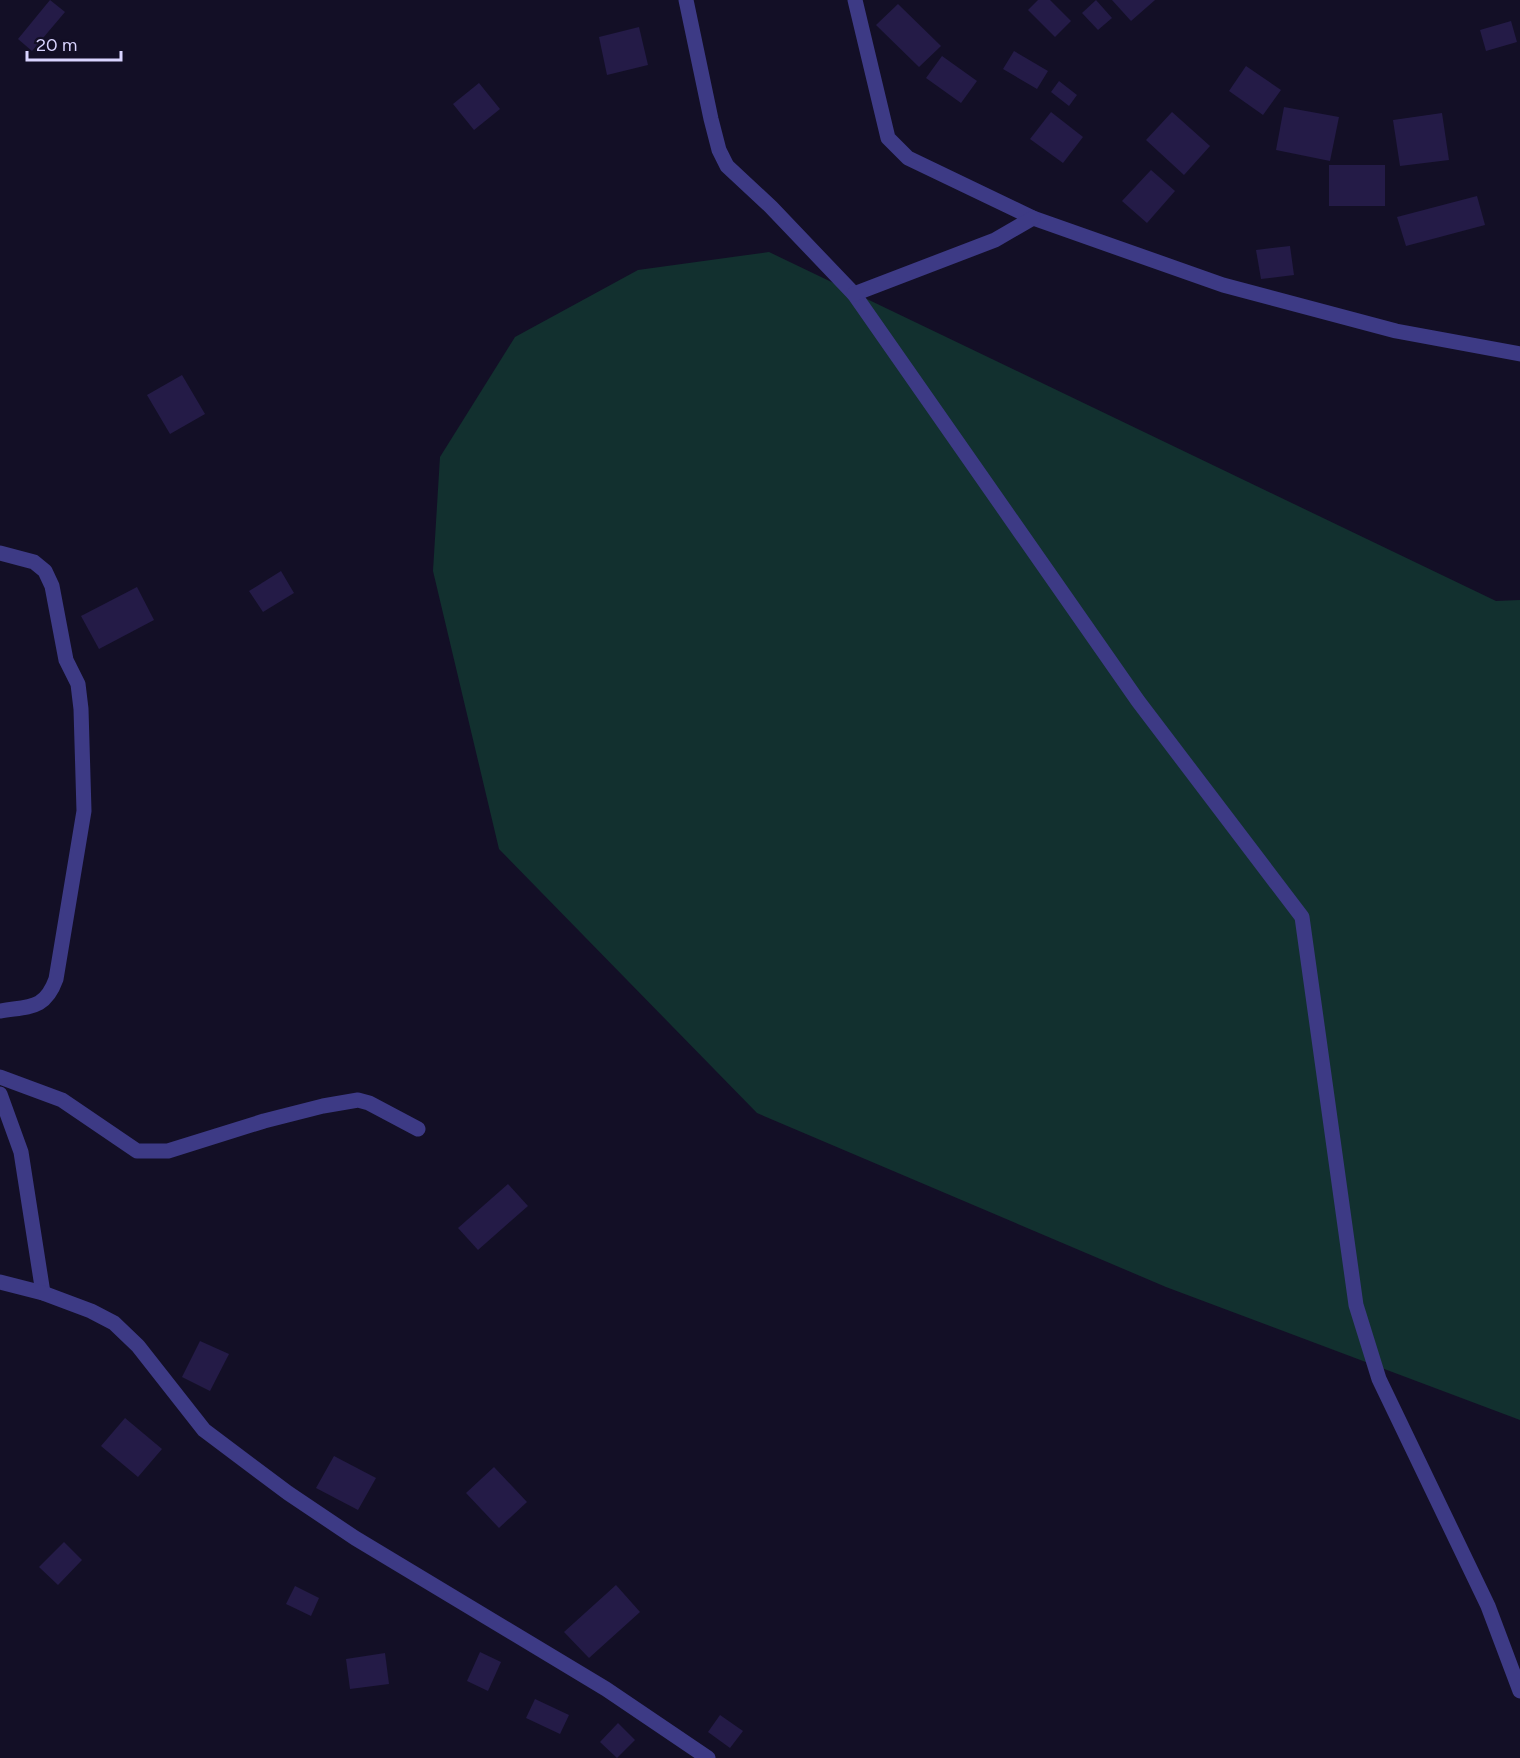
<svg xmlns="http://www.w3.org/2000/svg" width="1520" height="1758" font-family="Figtree,sans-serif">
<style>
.green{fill:#12302f}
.building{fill:#241b47}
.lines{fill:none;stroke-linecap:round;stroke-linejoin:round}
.minor{stroke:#3d3a85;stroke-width:15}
</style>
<rect width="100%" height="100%" fill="#130f26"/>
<!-- green -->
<polygon class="green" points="769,252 1496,601 1520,600 1520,1420 1166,1287 757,1113 499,849 433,571 440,457 515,337 638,270"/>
<!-- building -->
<g class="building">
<polygon points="50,0 65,12 32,51 18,39"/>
<polygon points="1038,0 1050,0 1071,21 1055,37 1028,10"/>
<polygon points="1096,0 1112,18 1098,30 1082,13"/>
<polygon points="1112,0 1155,0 1131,21"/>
<polygon points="898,4 941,46 919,67 876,25"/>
<polygon points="1511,21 1517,42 1486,51 1480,30"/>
<polygon points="639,27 648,65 607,75 599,37"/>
<polygon points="1014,51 1048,71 1037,89 1003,69"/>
<polygon points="942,56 977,81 961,103 926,78"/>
<polygon points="1246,66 1281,90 1263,115 1229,91"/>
<polygon points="1059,81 1077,95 1069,106 1051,92"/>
<polygon points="479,83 500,109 474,130 453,104"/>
<polygon points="1284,107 1339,117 1330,161 1276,150"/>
<polygon points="1051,112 1083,137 1063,163 1030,139"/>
<polygon points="1172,112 1210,146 1184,175 1146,140"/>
<polygon points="1442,113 1449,160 1400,166 1393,120"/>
<rect x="1329" y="165" width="56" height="41"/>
<polygon points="1151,170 1175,191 1147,223 1122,201"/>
<polygon points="1477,196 1485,225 1406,246 1397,217"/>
<polygon points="1290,246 1294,275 1261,279 1256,250"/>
<polygon points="182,375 205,414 170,434 147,395"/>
<polygon points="281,571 294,593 263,612 249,591"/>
<polygon points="137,587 154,620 99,649 81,616"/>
<polygon points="508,1184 528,1206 478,1250 458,1228"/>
<polygon points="200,1341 229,1354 210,1391 182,1377"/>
<polygon points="125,1418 162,1449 138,1477 101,1446"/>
<polygon points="334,1456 376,1478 358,1510 316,1488"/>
<polygon points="494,1467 527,1502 499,1528 466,1493"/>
<polygon points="64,1542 82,1560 58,1585 39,1567"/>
<polygon points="616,1585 640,1612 589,1658 564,1632"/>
<polygon points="295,1586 319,1598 311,1616 286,1604"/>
<polygon points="480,1652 501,1662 488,1691 467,1681"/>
<polygon points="385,1653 389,1684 350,1689 346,1659"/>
<polygon points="535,1699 569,1715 560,1734 526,1718"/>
<polygon points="720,1715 743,1731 730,1748 708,1732"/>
<polygon points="618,1723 635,1740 617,1758 600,1742"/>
</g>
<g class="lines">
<!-- minor -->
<g class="minor">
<polyline points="686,0 711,119 719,150 727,166 771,207 854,294 1138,701 1302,917 1356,1305 1379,1379 1488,1606 1520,1691"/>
<polyline points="855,0 888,138 908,158 1033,218 1223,285 1396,331 1520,354"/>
<polyline points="854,294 995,240 1033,218"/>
<path d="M0,553L34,562L45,571L52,586L66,660L78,684L81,709L84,811L56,979C45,1010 29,1006 0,1011"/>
<polyline points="0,1077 62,1100 137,1151 168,1151 264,1121 323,1106 358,1100 369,1103 418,1129"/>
<polyline points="0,1094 21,1152 43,1293"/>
<polyline points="0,1282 43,1293 91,1311 114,1323 138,1346 204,1430 288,1493 355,1538 606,1689 708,1758"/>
</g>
</g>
<!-- scale -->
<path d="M27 51v9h94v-9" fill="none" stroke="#d9d4ff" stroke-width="3"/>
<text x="36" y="51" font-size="18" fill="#d9d4ff" stroke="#130f26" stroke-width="4.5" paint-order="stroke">20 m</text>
</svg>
